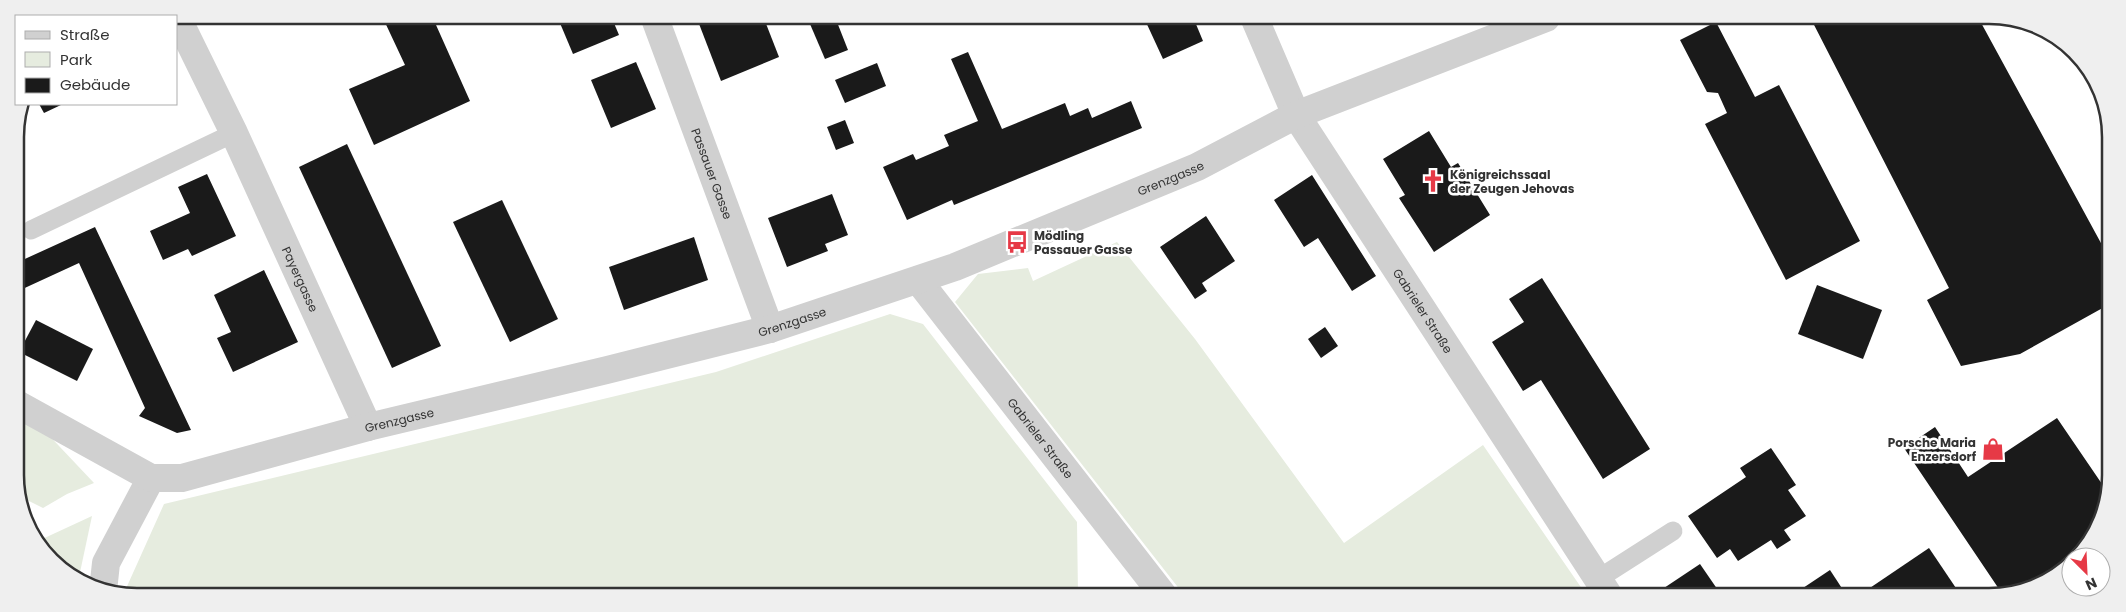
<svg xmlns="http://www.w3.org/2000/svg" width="2126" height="612" font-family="Poppins,sans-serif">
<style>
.green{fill:#e6ecdf}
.building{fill:#1a1a1a}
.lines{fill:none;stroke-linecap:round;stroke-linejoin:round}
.service{stroke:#d0d0d0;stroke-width:19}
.minor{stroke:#d0d0d0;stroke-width:28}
.tertiary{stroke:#d0d0d0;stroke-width:28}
.labels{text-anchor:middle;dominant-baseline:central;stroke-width:5;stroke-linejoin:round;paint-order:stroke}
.street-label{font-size:12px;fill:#333;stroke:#fff}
.poi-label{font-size:12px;font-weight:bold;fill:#333;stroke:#fff;text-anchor:start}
.rim{fill:none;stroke:#333;stroke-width:2.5}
</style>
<rect width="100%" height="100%" fill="#fff"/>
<!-- green -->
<g class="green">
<polygon points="1117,242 1195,339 1344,543 1483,445 1587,596 1184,595 955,302 978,274 1028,268 1033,281"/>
<polygon points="890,314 923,324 1077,522 1078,595 124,593 164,504 716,372"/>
<polygon points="17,415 42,428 94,483 67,494 43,508 17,495"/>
<polygon points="92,516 79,577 45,556 38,541"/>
</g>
<!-- building -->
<g class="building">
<polygon points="382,16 432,16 470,101 374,145 349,89 405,65"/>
<polygon points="557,16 611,16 619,35 573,54"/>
<polygon points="696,16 763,16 779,57 721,81"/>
<polygon points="829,16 835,17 848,50 825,59 810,24"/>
<polygon points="1151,17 1193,17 1203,41 1163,59 1145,20"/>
<polygon points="1811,19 1979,19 2108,256 2108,305 2020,354 1961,366 1927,300 1949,288"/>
<polygon points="1716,22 1755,97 1779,85 1860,241 1786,280 1705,124 1727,113 1718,93 1707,92 1680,40"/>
<polygon points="968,52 1002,129 1065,103 1070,116 1088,108 1092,118 1131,101 1142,128 954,205 952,200 907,220 883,167 913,154 916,160 949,146 944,135 978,121 951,59"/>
<polygon points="636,62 656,109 611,128 591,80"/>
<polygon points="877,63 886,86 845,103 835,80"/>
<polygon points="39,104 63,104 44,113"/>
<polygon points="845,120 854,143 836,150 827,127"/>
<polygon points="1429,131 1451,167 1458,163 1490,215 1434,252 1399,198 1405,195 1383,159"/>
<polygon points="347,144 441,346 392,368 299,167"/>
<polygon points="207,174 236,236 192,256 188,249 163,260 150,231 190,213 178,187"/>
<polygon points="1312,175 1376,276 1352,291 1318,238 1304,247 1274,200"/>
<polygon points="832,194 848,235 825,244 828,251 787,267 768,218"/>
<polygon points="502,200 558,319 510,342 453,222"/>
<polygon points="1206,216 1235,261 1202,283 1207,291 1195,299 1160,247"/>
<polygon points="95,227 191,430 177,433 139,416 145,408 79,263 16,292 16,263"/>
<polygon points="694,237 708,280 624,310 609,267"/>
<polygon points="264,270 298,342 233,372 217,338 231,332 214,295"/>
<polygon points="1542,278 1650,449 1603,479 1541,380 1523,391 1492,342 1524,322 1509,299"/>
<polygon points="1817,285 1882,310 1863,359 1798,334"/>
<polygon points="36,320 93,349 77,381 19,352"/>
<polygon points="1325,327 1338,346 1321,358 1308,339"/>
<polygon points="2057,418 2102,484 2107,480 2107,507 2091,543 2077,557 2071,557 2071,564 2064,572 2003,595 1904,448 1935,427 1968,477"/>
<polygon points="1771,448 1796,485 1788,490 1806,516 1784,530 1791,540 1777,549 1771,540 1738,561 1730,549 1717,558 1688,516 1746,477 1740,468"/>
<polygon points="1929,548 1962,597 1858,596"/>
<polygon points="1700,564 1722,596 1664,596 1661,590"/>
<polygon points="1830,570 1847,596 1791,596"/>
</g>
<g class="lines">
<!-- service -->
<g class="service">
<polyline points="31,230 234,133"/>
<polyline points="1598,579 1673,531"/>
</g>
<!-- minor -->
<g class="minor">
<path id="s1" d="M176,15L234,133L368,427"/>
<path id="s2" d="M654,16L770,329"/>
<path id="s3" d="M918,280L1163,595"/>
<polyline points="103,591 106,563 151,478"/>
</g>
<!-- tertiary -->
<g class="tertiary">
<path id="s4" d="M1254,17L1296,115L1609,596"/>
<path id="s5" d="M17,404L151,478H182L368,427L607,370L770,329L955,267L1197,167L1296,115L1546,18"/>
</g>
</g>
<!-- icons -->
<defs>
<symbol id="church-bare" viewBox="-9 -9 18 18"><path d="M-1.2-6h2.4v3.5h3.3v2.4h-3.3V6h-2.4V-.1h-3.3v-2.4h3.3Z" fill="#e63946" stroke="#fff" stroke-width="2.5" paint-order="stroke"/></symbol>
<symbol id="bus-bare" viewBox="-9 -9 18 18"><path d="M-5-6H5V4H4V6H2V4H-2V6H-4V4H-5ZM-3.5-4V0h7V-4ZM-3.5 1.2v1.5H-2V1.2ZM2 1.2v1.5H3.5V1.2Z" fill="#e63946" stroke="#fff" stroke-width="2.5" paint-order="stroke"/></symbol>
<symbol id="shop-bare" viewBox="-9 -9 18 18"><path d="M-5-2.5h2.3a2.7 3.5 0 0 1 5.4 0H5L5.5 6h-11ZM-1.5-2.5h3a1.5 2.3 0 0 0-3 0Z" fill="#e63946" stroke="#fff" stroke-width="2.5" paint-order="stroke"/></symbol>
</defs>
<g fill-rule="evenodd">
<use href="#church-bare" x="1417" y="165" width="32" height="32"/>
<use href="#bus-bare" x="1001" y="226" width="32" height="32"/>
<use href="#shop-bare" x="1977" y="433" width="32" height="32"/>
</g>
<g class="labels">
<!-- street labels -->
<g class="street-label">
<text stroke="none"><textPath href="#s2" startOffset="168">Passauer Gasse</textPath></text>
<text stroke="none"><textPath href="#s5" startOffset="1219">Grenzgasse</textPath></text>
<text stroke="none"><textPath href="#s1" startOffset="292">Payergasse</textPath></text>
<text stroke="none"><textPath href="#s4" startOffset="340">Gabrieler Straße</textPath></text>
<text stroke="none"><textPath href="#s5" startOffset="814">Grenzgasse</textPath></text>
<text stroke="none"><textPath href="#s5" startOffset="409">Grenzgasse</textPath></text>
<text stroke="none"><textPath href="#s3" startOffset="200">Gabrieler Straße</textPath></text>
</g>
<!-- poi labels -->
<g class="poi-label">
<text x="1450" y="174">Königreichssaal<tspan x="1450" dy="14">der Zeugen Jehovas</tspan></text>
<text x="1034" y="235">Mödling<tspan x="1034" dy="14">Passauer Gasse</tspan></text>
<text x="1976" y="442" text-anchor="end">Porsche Maria<tspan x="1976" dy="14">Enzersdorf</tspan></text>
</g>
</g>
<!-- crop -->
<path d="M0 0H2126V612H0ZM137 24H1989A113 113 0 0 1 2102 137V475A113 113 0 0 1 1989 588H137A113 113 0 0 1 24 475V137A113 113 0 0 1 137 24Z" fill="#efefef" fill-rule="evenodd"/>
<path class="rim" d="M137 24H1989A113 113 0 0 1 2102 137V475A113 113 0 0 1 1989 588H137A113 113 0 0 1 24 475V137A113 113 0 0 1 137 24Z"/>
<!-- legend -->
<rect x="15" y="15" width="162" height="90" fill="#ffffff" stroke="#adadad"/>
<rect x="25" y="31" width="25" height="8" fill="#d0d0d0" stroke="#adadad"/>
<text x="60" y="40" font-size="15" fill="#333333">Straße</text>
<rect x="25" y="52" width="25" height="15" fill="#e6ecdf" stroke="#adadad"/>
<text x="60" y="65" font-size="15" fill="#333333">Park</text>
<rect x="25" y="78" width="25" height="15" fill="#1a1a1a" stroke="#adadad"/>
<text x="60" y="90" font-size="15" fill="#333333">Gebäude</text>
<!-- north arrow -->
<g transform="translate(2086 572) rotate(156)"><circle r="24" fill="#ffffff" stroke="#adadad"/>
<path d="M0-4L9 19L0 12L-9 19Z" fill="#e63946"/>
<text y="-8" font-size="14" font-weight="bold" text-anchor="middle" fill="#333333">N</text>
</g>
</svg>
